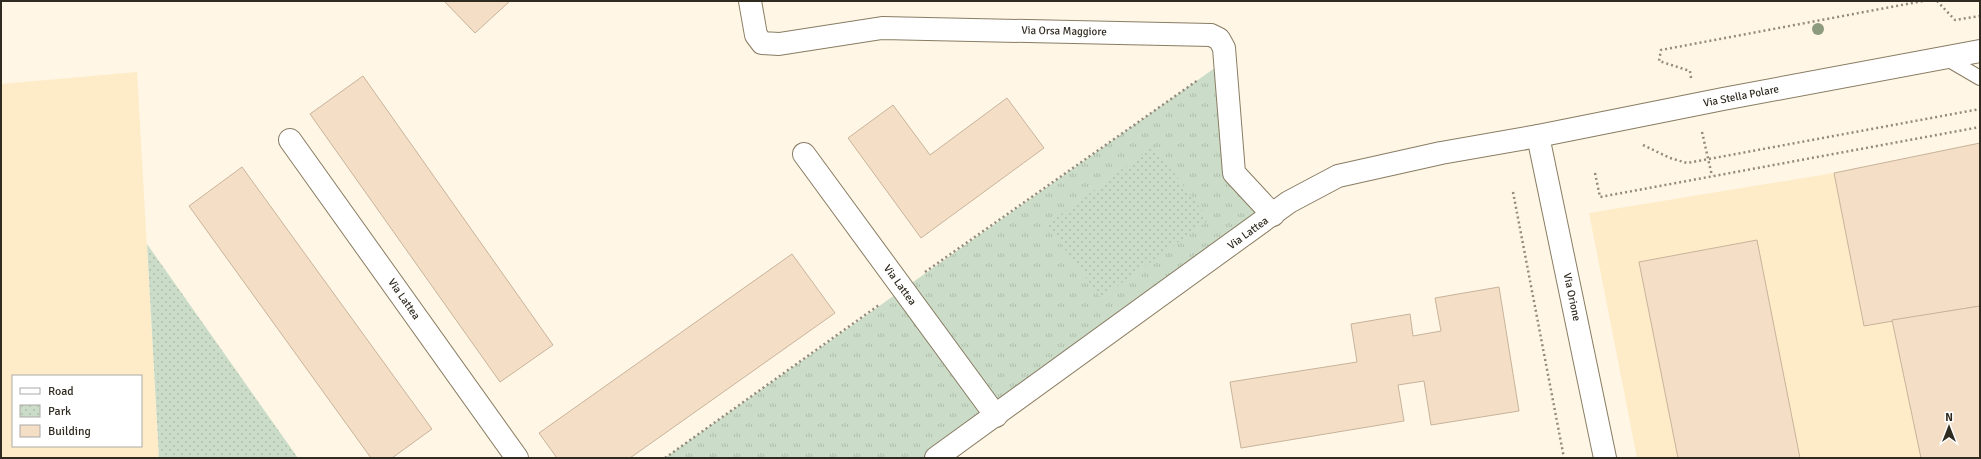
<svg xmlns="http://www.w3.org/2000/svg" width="1981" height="459" font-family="Signika,sans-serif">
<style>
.built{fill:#feecc9;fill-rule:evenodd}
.grass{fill:url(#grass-tufts)}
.park{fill:url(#park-dots)}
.building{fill:#f4dec6;stroke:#c8b39b}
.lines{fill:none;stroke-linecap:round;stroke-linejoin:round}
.service-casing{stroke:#897c63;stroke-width:16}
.minor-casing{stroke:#897c63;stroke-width:24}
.path{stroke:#928b7d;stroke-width:2.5;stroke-dasharray:2 3;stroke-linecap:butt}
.service{stroke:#fff;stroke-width:14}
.minor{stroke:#fff;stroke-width:22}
.tree{fill:#8c9a7e}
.labels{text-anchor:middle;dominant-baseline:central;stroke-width:3;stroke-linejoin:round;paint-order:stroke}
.street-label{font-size:11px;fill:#302b20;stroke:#fff}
</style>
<defs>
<pattern id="grass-tufts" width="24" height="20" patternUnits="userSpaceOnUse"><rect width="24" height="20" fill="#cbddc8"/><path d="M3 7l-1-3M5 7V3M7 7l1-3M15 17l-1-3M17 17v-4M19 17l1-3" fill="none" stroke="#afbeac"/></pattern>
<pattern id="park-dots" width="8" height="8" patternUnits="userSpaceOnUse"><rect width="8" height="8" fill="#cbddc8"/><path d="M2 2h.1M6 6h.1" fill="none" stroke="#afbeac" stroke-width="1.8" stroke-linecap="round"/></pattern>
</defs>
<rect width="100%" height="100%" fill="#fff6e5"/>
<!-- built -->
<g class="built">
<path d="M137,72L159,458H1V84ZM13,376H141V446H13Z"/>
<polygon points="1980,143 1980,458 1637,458 1589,213 1834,173"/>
</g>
<!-- grass -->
<polygon class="grass" points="1226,60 1234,173 1273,215 936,458 665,458"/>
<!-- park -->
<g class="park">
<polygon points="1154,146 1209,220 1101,298 1047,225"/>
<polygon points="147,244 298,458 159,458"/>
</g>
<!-- building -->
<g class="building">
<polygon points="444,1 510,1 475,33"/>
<polygon points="363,76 553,345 500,382 310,114"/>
<polygon points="1007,98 1044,148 921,238 848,138 893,105 930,155"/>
<polygon points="1980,143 1980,306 1864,326 1834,173"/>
<polygon points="242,167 432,429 392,458 371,458 189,206"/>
<polygon points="1757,240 1800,458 1678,458 1639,262"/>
<polygon points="792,254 835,313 630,458 557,458 539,433"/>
<polygon points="1499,287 1519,411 1431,425 1424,381 1398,385 1404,421 1241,448 1230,382 1357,362 1351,324 1410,314 1413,336 1441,331 1435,298"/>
<polygon points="1980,306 1980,458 1921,458 1892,320"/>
</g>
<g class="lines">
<defs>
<polyline id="service" points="1944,57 1980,78"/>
<g id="minor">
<polyline points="750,1 756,35 762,43 779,44 882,28 1211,35 1219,39 1224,48 1234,173 1273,215"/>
<polyline points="1538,136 1605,458"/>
<polyline points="290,140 517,458"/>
<polyline points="804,154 996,416"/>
<polyline points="936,458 1289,202 1338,176 1441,153 1538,136 1723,99 1980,51"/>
</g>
</defs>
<!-- service casing -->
<use href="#service" class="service-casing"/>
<!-- minor casing -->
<use href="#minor" class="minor-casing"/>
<!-- path -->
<g class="path">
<polyline points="1937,1 1955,20 1980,16"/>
<polyline points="1691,78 1690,71 1659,61 1661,50 1923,1"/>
<polyline points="1702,132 1712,176"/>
<polyline points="1643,145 1670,158 1687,163 1980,109"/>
<polyline points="1595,173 1600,197 1980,127"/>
<polyline points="1513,192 1564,458"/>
<polyline points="925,272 1198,80"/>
<polyline points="665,458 879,305"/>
</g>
<!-- service -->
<use href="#service" class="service"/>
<!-- minor -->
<use href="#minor" class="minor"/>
</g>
<!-- trees -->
<circle class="tree" cx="1818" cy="29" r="6"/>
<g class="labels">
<!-- street labels -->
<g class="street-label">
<text transform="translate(1064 31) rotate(1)">Via Orsa Maggiore</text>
<text transform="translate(1741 96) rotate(-11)">Via Stella Polare</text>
<text transform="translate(1248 233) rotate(-36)">Via Lattea</text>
<text transform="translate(900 285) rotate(54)">Via Lattea</text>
<text transform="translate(1572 297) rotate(78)">Via Orione</text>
<text transform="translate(404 299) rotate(55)">Via Lattea</text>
</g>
</g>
<!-- border -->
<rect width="1981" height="459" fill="none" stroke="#302b20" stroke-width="4"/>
<!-- legend -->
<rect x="12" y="375" width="130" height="72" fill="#ffffff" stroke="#acaaa6"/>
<rect x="20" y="388" width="20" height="6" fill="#ffffff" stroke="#acaaa6"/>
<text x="48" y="395" font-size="12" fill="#302b20">Road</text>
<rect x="20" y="405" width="20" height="12" fill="url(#park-dots)" stroke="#acaaa6"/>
<text x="48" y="415" font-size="12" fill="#302b20">Park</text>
<rect x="20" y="425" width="20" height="12" fill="#f4dec6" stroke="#acaaa6"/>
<text x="48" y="435" font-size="12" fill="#302b20">Building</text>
<!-- north arrow -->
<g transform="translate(1949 427)" stroke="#ffffff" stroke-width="3" paint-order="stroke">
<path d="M0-3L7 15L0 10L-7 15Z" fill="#302b20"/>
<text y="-6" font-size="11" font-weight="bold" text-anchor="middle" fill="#302b20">N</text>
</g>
</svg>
